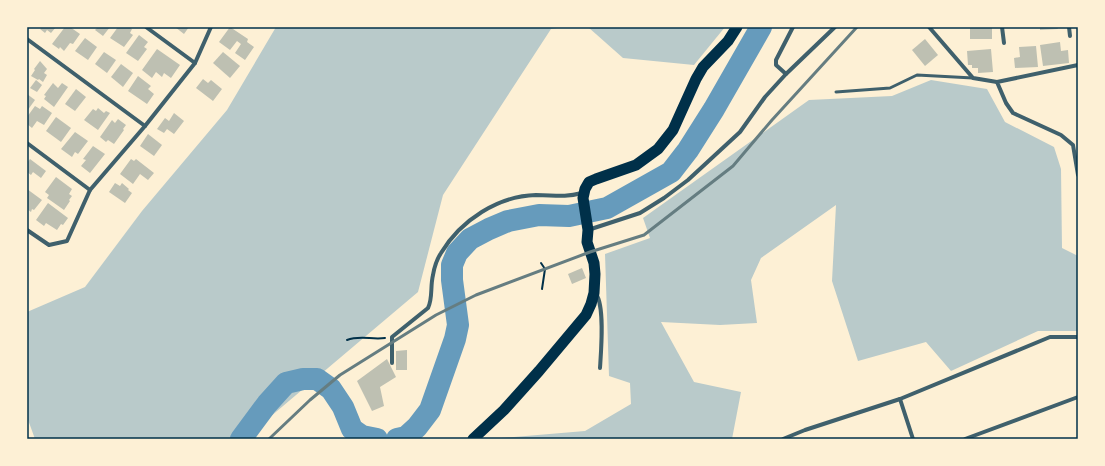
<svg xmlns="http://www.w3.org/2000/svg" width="1105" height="466" font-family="'PT Sans Narrow',sans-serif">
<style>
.green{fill:#b9caca}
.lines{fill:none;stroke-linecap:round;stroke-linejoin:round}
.river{stroke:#669bbc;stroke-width:22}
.building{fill:#bec0b2}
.path{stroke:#003049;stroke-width:2}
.service{stroke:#3f606c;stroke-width:3}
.minor{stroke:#3f606c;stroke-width:4}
.trunk{stroke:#003049;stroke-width:11}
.rail{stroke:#657d81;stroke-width:3}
.neatline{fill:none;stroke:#003049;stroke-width:1.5}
</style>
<rect width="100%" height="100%" fill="#fdf0d5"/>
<!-- green -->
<g class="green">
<polygon points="276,27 563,27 551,29 443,195 418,292 244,439 35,439 27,417 27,312 85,287 142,211 227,110"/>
<polygon points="588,27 725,27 694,65 623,58"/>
<polygon points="931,80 987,89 1005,122 1054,147 1061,169 1062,248 1078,256 1078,331 1038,331 951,371 926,342 858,361 832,281 836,205 761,258 751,280 757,323 720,325 661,322 694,382 741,392 732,439 490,439 585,431 631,404 630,383 609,376 605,254 650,238 643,218 809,100 892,96"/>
</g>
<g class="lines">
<!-- river -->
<g class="river">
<polyline points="241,439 267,404 286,383 303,379 317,379 331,389 343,407 352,429 362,436 377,439"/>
<polyline points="397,439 406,437 417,427 430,410 455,339 458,325 452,280 452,265 457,253 470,239 489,229 508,221 539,215 569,216 607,208 671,172 688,150 714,109 761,27"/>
</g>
</g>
<!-- building -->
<g class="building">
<polygon points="42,27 56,27 51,33 47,30 45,33 40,29"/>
<polygon points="65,27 70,27 80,34 73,44 70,43 64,51 60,47 59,49 52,44"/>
<polygon points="96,27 110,27 103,36 95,30 97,28"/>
<polygon points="118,27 129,27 132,29 130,33 133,35 124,47 110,38"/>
<polygon points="175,27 189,27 184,34"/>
<polygon points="230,27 248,39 247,42 254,47 245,60 235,53 241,44 237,41 230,50 219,42"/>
<rect x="970" y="27" width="22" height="12"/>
<polygon points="1040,27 1057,27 1058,29 1040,30"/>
<polygon points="139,35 148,42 144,47 147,49 138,61 126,53"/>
<polygon points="85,38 97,47 88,60 75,51"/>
<polygon points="925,39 938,55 925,66 912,50"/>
<polygon points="1060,42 1061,51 1068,50 1069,63 1043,66 1040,45"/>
<polygon points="1036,46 1038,67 1015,68 1014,58 1020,57 1019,47"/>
<polygon points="157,49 180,65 171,78 164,73 162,77 156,72 152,78 142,70"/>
<polygon points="991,49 993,72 978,73 978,68 972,68 972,65 968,65 967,51"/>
<polygon points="104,52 116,60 107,73 95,64"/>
<polygon points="223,52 240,66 230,78 213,63"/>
<polygon points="40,61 47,69 44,73 47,75 43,82 39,79 38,80 31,76 35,70 34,69"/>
<polygon points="121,64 133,73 123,87 111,77"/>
<polygon points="138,76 151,86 148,89 154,94 147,104 128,91"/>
<polygon points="203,79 208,83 211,80 222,89 213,101 196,88"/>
<polygon points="36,80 42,85 37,92 30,88"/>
<polygon points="53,83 58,88 62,83 68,87 54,107 44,99 46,96 44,95"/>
<polygon points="76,89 86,97 75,111 65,104"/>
<polygon points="27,94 35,100 27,111"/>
<polygon points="35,106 40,109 42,106 52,113 44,125 37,121 32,128 27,124 27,117"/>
<polygon points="98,108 104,113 106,111 110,113 98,130 84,120 93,109 96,111"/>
<polygon points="174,113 184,121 174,134 167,129 164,133 157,129 165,118 169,121"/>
<polygon points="56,117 71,128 61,142 46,131"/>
<polygon points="118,119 126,125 123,129 124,130 114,144 108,140 106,142 100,137 112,120 115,123"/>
<polygon points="75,132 88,141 78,154 75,152 72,157 61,149"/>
<polygon points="148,134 162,145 154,156 140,146"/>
<polygon points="93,146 105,154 90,173 81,166 86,160 83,159"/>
<polygon points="30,159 46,171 41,178 33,172 31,175 27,172 28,166 27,163"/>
<polygon points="131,159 134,161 136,159 154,173 148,180 140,174 133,184 120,174"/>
<polygon points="56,177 72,189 69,194 72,196 69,200 70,201 64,210 47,198 49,195 45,192"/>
<polygon points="115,183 120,186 122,183 129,189 128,190 132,193 125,203 109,192"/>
<polygon points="27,189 42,200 34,210 32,209 31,212 27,209"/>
<polygon points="48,203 68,218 63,225 61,224 57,230 46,223 44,226 36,220"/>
<polygon points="582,268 586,278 572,284 568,274"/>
<polygon points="407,350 407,370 396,370 396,351"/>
<polygon points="387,359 396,377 380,387 384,406 372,411 357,381"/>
</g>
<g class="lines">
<!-- path -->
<g class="path">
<polyline points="541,263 545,269 542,289"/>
<path d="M347,340C360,335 372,340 385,338"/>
</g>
<!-- service -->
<polyline class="service" points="836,92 890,88 917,75 973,78"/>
<!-- minor -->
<g class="minor">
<polyline points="146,27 195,63"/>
<polyline points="929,27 973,78 997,82"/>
<polyline points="1002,27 1004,43"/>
<polyline points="1069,27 1070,36"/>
<polyline points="27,39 145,126"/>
<polyline points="1078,65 997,82 1006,103 1013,113 1061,135 1073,145 1078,175"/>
<polyline points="786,74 776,65 776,60 793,27"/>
<polyline points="27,143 90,190"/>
<polyline points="27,230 49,245 67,241 90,190 145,126 195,63 211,27"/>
<polyline points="588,230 640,213 664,198 688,180 740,132 765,97 786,74 835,27"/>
<path d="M596,294C605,306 601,352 600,368"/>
<path d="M392,363V337L428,308C433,298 430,287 433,275C434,269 437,259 441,253C461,220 498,196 536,195C554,195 563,198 582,193"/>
<polyline points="900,399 913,439"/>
<polyline points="783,439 805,430 900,399 1050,337 1078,337"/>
<polyline points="965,439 1078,397"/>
</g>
<!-- trunk -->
<polyline class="trunk" points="473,439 504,410 539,371 586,315 591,304 594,293 595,274 594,263 587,242 588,230 583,198 585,189 589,182 596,179 636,165 658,149 673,130 696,79 703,67 728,41 737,27"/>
<!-- rail -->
<polyline class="rail" points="269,439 310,400 340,375 436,315 476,295 590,252 644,235 733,166 772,120 857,27"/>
</g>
<!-- border -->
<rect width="1105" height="466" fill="none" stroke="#fdf0d5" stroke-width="56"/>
<rect x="28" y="28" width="1049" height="410" class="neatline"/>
</svg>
